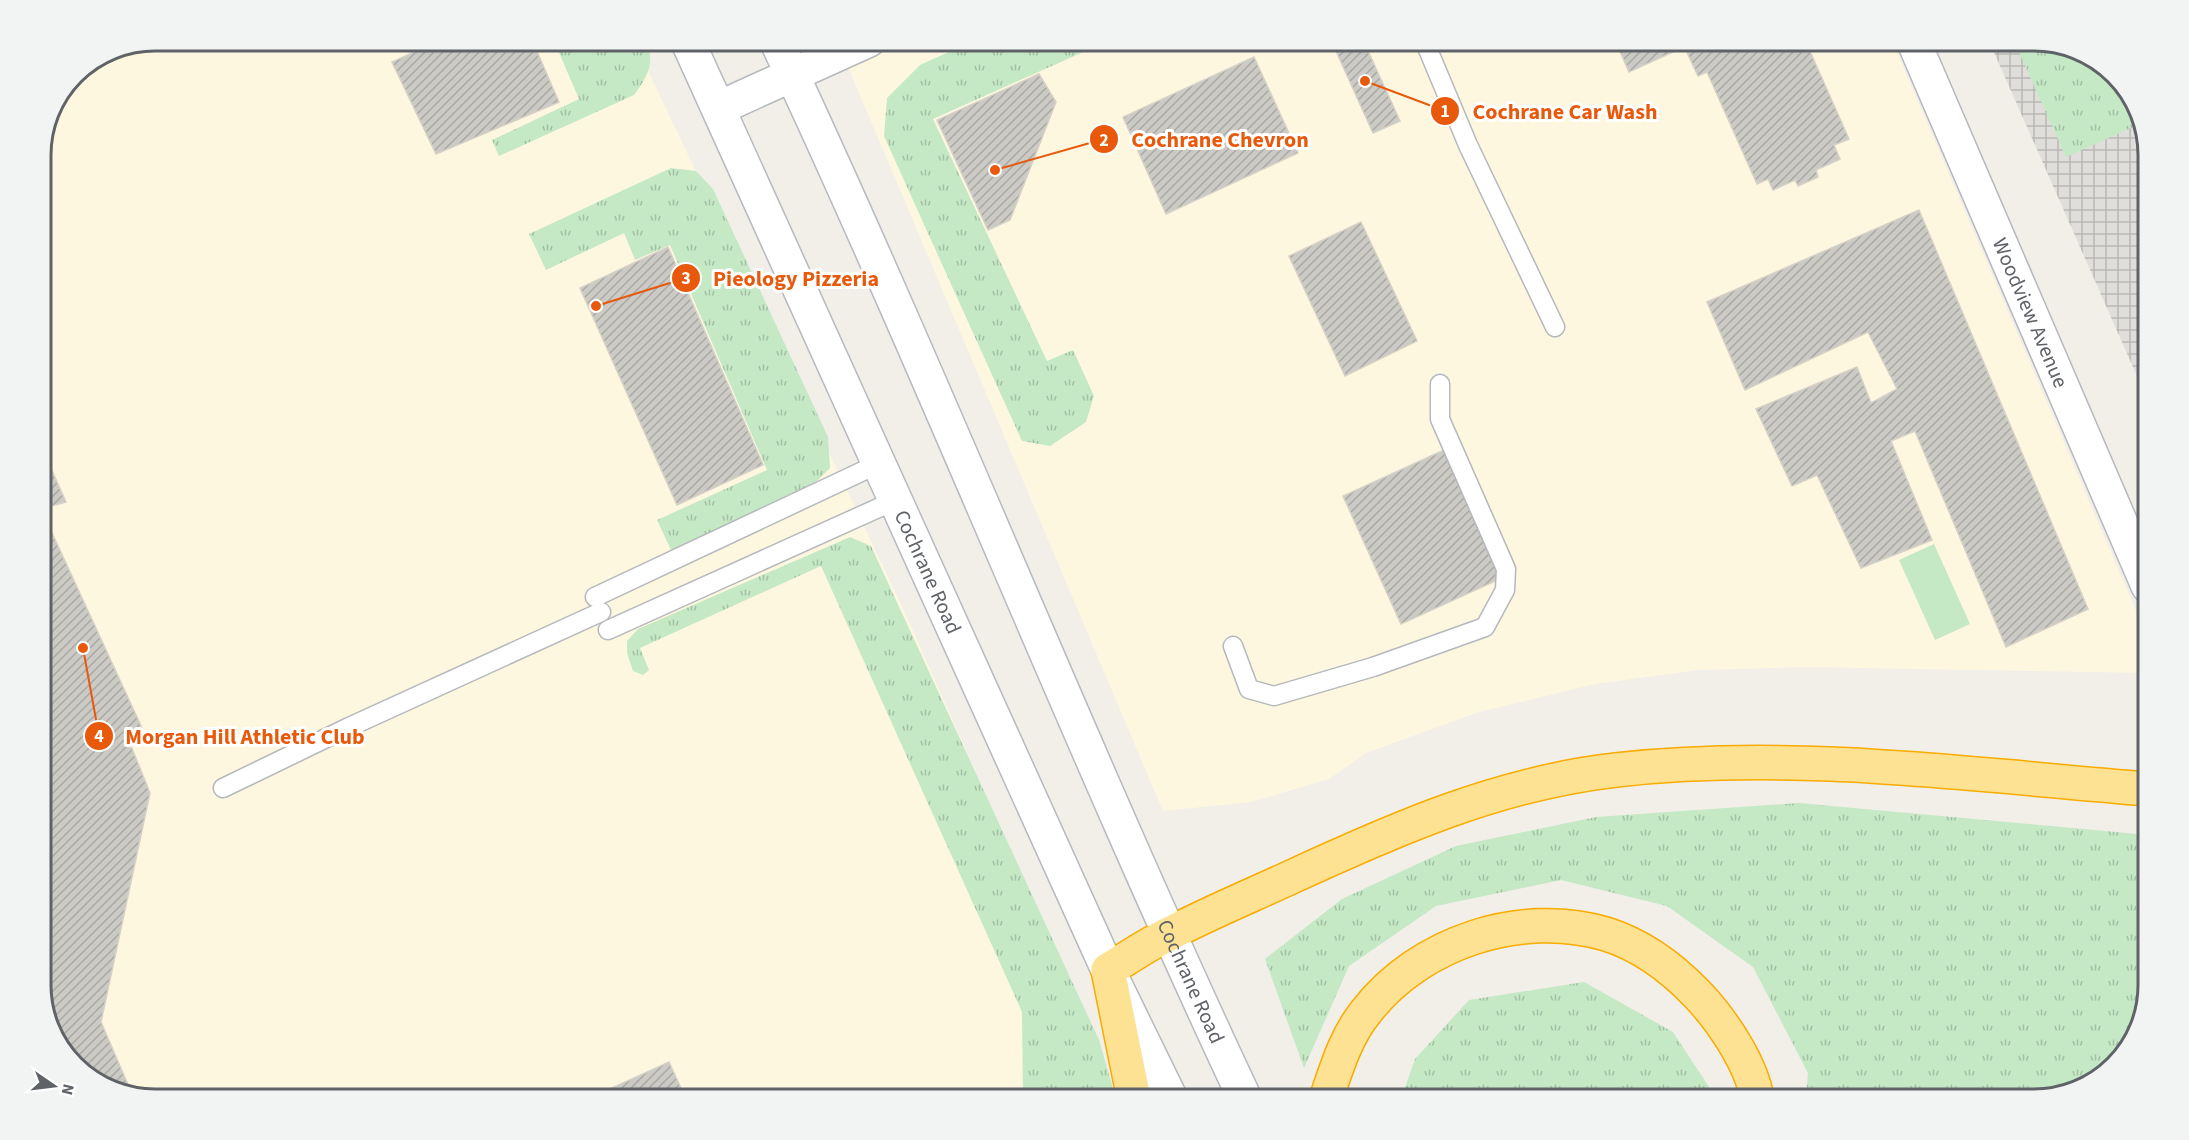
<svg xmlns="http://www.w3.org/2000/svg" width="2189" height="1140" font-family="'Source Sans 3',sans-serif">
<style>
.commercial{fill:#fef7e0}
.industrial{fill:url(#industrial-grid)}
.grass{fill:url(#grass-tufts)}
.pitch{fill:#c5e8c5}
.building{fill:url(#building-hatch);stroke:#d6d1c6;stroke-width:1.5}
.lines{fill:none;stroke-linecap:round;stroke-linejoin:round}
.lane-casing{stroke:#b5b8bc;stroke-width:21}
.street-casing{stroke:#b5b8bc;stroke-width:36}
.secondary-casing{stroke:#b6babf;stroke-width:36}
.highway-casing{stroke:#f9ab00;stroke-width:36}
.lane{stroke:#fff;stroke-width:18}
.street{stroke:#fff;stroke-width:33}
.secondary{stroke:#fff;stroke-width:33}
.highway{stroke:#fde293;stroke-width:33}
.labels{text-anchor:middle;dominant-baseline:central;stroke-width:6;stroke-linejoin:round;paint-order:stroke}
.street-label{font-size:21px;fill:#5f6368;stroke:#fff}
.rim{fill:none;stroke:#5f6368;stroke-width:3}
.leader{fill:none;stroke:#e8590c;stroke-width:2}
.callout-dot{fill:#e8590c;stroke:#fff;stroke-width:2}
.mark-label{font-size:18px;text-anchor:middle;font-weight:bold;fill:#fff}
.callout-label{font-size:22px;text-anchor:middle;font-weight:bold;fill:#e8590c;stroke:#fff;stroke-width:6;stroke-linejoin:round;paint-order:stroke}
</style>
<defs>
<pattern id="industrial-grid" width="8" height="8" patternUnits="userSpaceOnUse" patternTransform="scale(1.5)"><rect width="8" height="8" fill="#e0deda"/><path d="M0 4h8M4 0v8" fill="none" stroke="#b9b8b5"/></pattern>
<pattern id="grass-tufts" width="24" height="20" patternUnits="userSpaceOnUse" patternTransform="scale(1.5)"><rect width="24" height="20" fill="#c5e8c5"/><path d="M3 7l-1-3M5 7V3M7 7l1-3M15 17l-1-3M17 17v-4M19 17l1-3" fill="none" stroke="#a3c0a4"/></pattern>
<pattern id="building-hatch" width="6" height="6" patternUnits="userSpaceOnUse" patternTransform="scale(1.5)"><rect width="6" height="6" fill="#cccac5"/><path d="M-1 1l2-2M0 6l6-6M5 7l2-2" fill="none" stroke="#a9a8a4"/></pattern>
</defs>
<rect width="100%" height="100%" fill="#f1efe8"/>
<!-- commercial -->
<g class="commercial">
<polygon points="155,41 634,41 906,615 1065,974 1067,1099 155,1099 104,1088 60,1049 41,993 41,148 74,74 111,49"/>
<polygon points="837,41 1892,41 2148,639 2148,673 1807,667 1699,670 1595,684 1479,712 1366,753 1329,779 1251,802 1163,811"/>
</g>
<!-- industrial -->
<polygon class="industrial" points="1989,41 2034,41 2085,52 2129,92 2148,148 2148,401"/>
<!-- grass -->
<g class="grass">
<path d="M554,41H646C656,62 647,78 634,95L499,156L492,140L579,99Z"/>
<polygon points="973,41 1108,41 933,119 1047,361 1073,350 1094,396 1086,422 1050,446 1022,441 884,136 887,98 920,65"/>
<polygon points="2014,41 2034,41 2085,52 2129,92 2140,124 2066,157"/>
<polygon points="671,168 696,171 713,189 828,437 830,468 811,487 671,550 657,520 767,470 670,245 635,260 624,233 546,270 529,234"/>
<polygon points="850,537 871,546 1099,1040 1116,1099 1023,1099 1022,1012 821,566 640,648 649,670 643,675 633,671 627,653 627,641 638,629"/>
<polygon points="1799,803 2148,835 2148,985 2137,1036 2097,1080 2035,1099 1806,1099 1808,1073 1753,967 1667,906 1561,880 1436,906 1349,966 1304,1068 1265,959 1342,899 1456,846 1596,817"/>
<polygon points="1584,982 1673,1032 1717,1099 1401,1099 1415,1059 1469,1000"/>
</g>
<!-- pitch -->
<polygon class="pitch" points="1934,544 1970,624 1935,640 1899,560"/>
<!-- building -->
<g class="building">
<polygon points="440,40 532,40 559,102 436,154 392,62"/>
<polygon points="1331,40 1363,40 1400,121 1373,133"/>
<polygon points="1615,40 1671,40 1675,51 1629,72"/>
<polygon points="1673,40 1805,40 1849,139 1834,145 1840,159 1816,170 1818,177 1798,186 1795,180 1773,190 1768,179 1757,184 1707,72 1698,76 1683,44 1676,47"/>
<polygon points="1254,57 1298,153 1166,214 1123,117"/>
<polygon points="1039,74 1056,102 1010,220 988,230 937,120"/>
<polygon points="1919,210 2088,609 2006,647 1915,431 1891,441 1932,540 1861,568 1817,475 1792,486 1756,409 1857,367 1871,403 1897,389 1868,332 1745,390 1707,302"/>
<polygon points="1361,222 1417,341 1345,376 1289,256"/>
<polygon points="668,247 763,465 677,505 580,288"/>
<polygon points="41,446 66,502 41,509 142,728 127,736 150,793 101,1022 132,1094 104,1088 60,1049 41,993"/>
<polygon points="1444,450 1502,578 1401,624 1343,496"/>
<polygon points="669,1062 686,1099 588,1099"/>
</g>
<g class="lines">
<defs>
<g id="lane">
<polyline points="1424,40 1468,145 1555,327"/>
<polyline points="595,597 880,463"/>
<polyline points="608,630 896,500"/>
<polyline points="1233,646 1249,689 1274,696 1373,667 1485,627 1505,590 1506,569 1440,419 1440,384"/>
<polyline points="223,788 347,728 601,612"/>
</g>
<g id="street">
<path id="s1" d="M1913,40L2148,586"/>
<polyline points="719,108 869,40"/>
</g>
<g id="secondary">
<path id="s2" d="M687,40L1108,970L1171,1099"/>
<path id="s3" d="M776,40C940,390 1081,750 1245,1099"/>
</g>
<g id="highway">
<path d="M1134,1099L1108,970C1128,958 1148,944 1169,934C1207,914 1248,897 1287,879C1393,830 1499,783 1616,770C1793,750 1972,775 2148,789"/>
<path d="M1326,1099C1336,1070 1345,1038 1365,1013C1419,942 1521,909 1606,934C1641,945 1672,968 1697,994C1721,1019 1752,1064 1757,1099"/>
</g>
</defs>
<!-- lane casing -->
<use href="#lane" class="lane-casing"/>
<!-- street casing -->
<use href="#street" class="street-casing"/>
<!-- secondary casing -->
<use href="#secondary" class="secondary-casing"/>
<!-- highway casing -->
<use href="#highway" class="highway-casing"/>
<!-- lane -->
<use href="#lane" class="lane"/>
<!-- street -->
<use href="#street" class="street"/>
<!-- secondary -->
<use href="#secondary" class="secondary"/>
<!-- highway -->
<use href="#highway" class="highway"/>
</g>
<g class="labels">
<!-- street labels -->
<g class="street-label">
<text stroke="none"><textPath href="#s1" startOffset="297">Woodview Avenue</textPath></text>
<text stroke="none"><textPath href="#s2" startOffset="584">Cochrane Road</textPath></text>
<text stroke="none"><textPath href="#s3" startOffset="1029">Cochrane Road</textPath></text>
</g>
</g>
<!-- crop -->
<path d="M0 0H2189V1140H0ZM155 51H2034A104 104 0 0 1 2138 155V985A104 104 0 0 1 2034 1089H155A104 104 0 0 1 51 985V155A104 104 0 0 1 155 51Z" fill="#f2f3f3" fill-rule="evenodd"/>
<path class="rim" d="M155 51H2034A104 104 0 0 1 2138 155V985A104 104 0 0 1 2034 1089H155A104 104 0 0 1 51 985V155A104 104 0 0 1 155 51Z"/>
<!-- callouts -->
<path class="leader" d="M1365 81L1445 111M995 170L1104 139M596 306L686 278M83 648L99 736"/>
<g class="callout-dot">
<circle cx="1365" cy="81" r="6"/>
<circle cx="995" cy="170" r="6"/>
<circle cx="596" cy="306" r="6"/>
<circle cx="83" cy="648" r="6"/>
<circle cx="1445" cy="111" r="15"/>
<circle cx="1104" cy="139" r="15"/>
<circle cx="686" cy="278" r="15"/>
<circle cx="99" cy="736" r="15"/>
</g>
<g class="mark-label">
<text x="1445" y="117">1</text>
<text x="1104" y="146">2</text>
<text x="686" y="284">3</text>
<text x="99" y="742">4</text>
</g>
<g class="callout-label">
<text x="1565" y="119">Cochrane Car Wash</text>
<text x="1220" y="147">Cochrane Chevron</text>
<text x="796" y="286">Pieology Pizzeria</text>
<text x="245" y="744">Morgan Hill Athletic Club</text>
</g>
<!-- north arrow -->
<g transform="translate(54 1086) rotate(104)" stroke="#ffffff" stroke-width="4.5" paint-order="stroke">
<path d="M0-4.5L10 22L0 15L-10 22Z" fill="#5f6368"/>
<text y="-9" font-size="16" font-weight="bold" text-anchor="middle" fill="#5f6368">N</text>
</g>
</svg>
